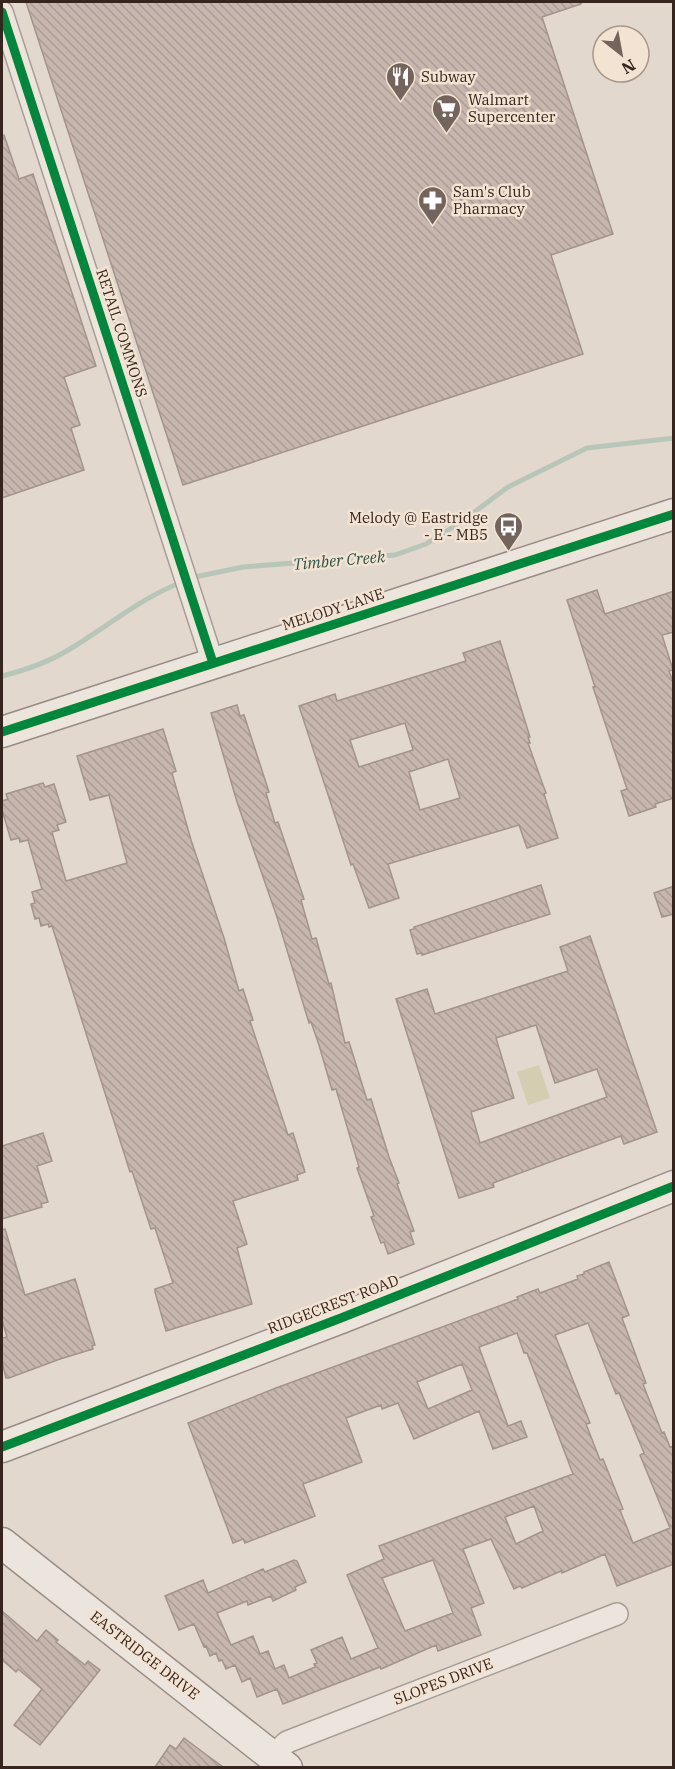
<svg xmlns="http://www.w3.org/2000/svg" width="675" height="1769" font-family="'IBM Plex Serif',serif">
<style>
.green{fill:#d5cdb0}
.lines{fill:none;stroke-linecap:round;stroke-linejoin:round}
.stream{stroke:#b8c6ba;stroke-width:5}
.building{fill:url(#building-back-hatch);stroke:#a3938d;stroke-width:1.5;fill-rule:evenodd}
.street-casing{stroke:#a89d96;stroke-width:24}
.secondary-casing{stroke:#988d86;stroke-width:33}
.street{stroke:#ece5de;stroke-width:21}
.secondary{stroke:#ece5de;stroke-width:30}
.cycleway-casing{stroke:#f3e3d3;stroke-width:13}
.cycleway{stroke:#00873e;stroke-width:9}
.labels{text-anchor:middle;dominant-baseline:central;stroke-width:5;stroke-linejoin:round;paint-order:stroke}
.poi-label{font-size:15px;fill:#36251f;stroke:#f3e3d3;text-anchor:start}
.street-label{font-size:15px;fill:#36251f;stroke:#f3e3d3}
.water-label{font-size:16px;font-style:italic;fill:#2f554a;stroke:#f3e3d3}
</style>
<defs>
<pattern id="building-back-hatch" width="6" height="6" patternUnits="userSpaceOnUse" patternTransform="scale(1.5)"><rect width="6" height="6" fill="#c6b6ae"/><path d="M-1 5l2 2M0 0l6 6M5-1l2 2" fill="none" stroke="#ab9c95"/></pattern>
</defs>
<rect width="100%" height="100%" fill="#e3d8cd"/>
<!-- green -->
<polygon class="green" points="539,1065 550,1098 528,1105 517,1072"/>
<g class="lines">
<!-- stream -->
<g class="stream">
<polyline points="190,578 243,567 395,555 426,544 461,522 508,487 587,448 674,438"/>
<path d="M2,676C26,670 49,662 70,649C108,626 141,598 182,582"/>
</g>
</g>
<!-- building -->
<g class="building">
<polygon points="26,2 581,2 581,4 542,17 613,234 551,255 583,354 183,485"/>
<polygon points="4,135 19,179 33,174 96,366 64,377 80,425 71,428 84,470 2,498 2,136"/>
<polygon points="597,590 605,614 674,591 674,632 662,635 673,670 669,671 674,684 674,798 655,804 656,807 629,816 621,791 627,789 593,687 595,687 567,600"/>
<path d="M500,641L530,737H528L530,743H528L543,785L546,793L544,794L558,838L527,848L519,825L388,864L399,898L369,908L353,864L351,865L299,706L335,694L337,701L466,661L463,653ZM405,723L413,750L359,767L350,740ZM448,759L460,798L420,810L409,772Z"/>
<polygon points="237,705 240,716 244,715 269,792 266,793 275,823 278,822 304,899 301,900 312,939 316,938 329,984 331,983 345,1043 349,1042 367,1100 371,1099 389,1157 399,1183 397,1184 414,1231 410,1232 414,1244 388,1254 384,1242 381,1243 371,1217 374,1216 357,1168 359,1167 336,1089 332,1090 319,1045 311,1022 309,1023 277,917 237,802 211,713"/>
<polygon points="163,729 176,771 172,773 191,840 224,938 239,991 243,989 253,1020 250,1021 288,1135 293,1133 305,1172 297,1175 298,1180 233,1201 247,1244 237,1248 252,1304 166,1331 155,1292 155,1289 173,1283 155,1228 151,1229 132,1171 130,1172 52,926 49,927 48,924 41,926 39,918 35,919 31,904 35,903 32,892 42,889 28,840 20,842 19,838 11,840 2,810 2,801 8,799 6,794 43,783 45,787 54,784 66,822 57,825 59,830 52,832 66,881 127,863 109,795 90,800 77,756"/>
<polygon points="541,885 550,914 422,955 421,953 417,954 410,930 414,929 414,927"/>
<polygon points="674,886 674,914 662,917 654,893"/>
<path d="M590,936L657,1132L624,1144L621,1136L493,1183L494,1187L459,1198L396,999L427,989L435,1014L568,971L560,947ZM536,1025L555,1083L597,1069L607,1097L480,1143L471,1112L514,1098L496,1038Z"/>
<polygon points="43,1133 52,1161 37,1166 48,1202 41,1204 42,1207 2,1219 2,1146"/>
<polygon points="5,1229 25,1295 75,1279 95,1345 92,1346 93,1349 60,1359 9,1378 6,1378 2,1362 2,1338 7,1337 2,1320 2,1230"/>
<path d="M609,1262L629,1315L622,1318L646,1383L643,1384L662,1433L664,1432L670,1447L674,1446V1564L617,1586L605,1554L562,1573L561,1571L522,1588L520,1586L514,1589L491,1539L463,1549L484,1603L471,1608L481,1635L438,1651L436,1645L381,1669L380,1667L283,1704L277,1689L257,1697L250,1678L242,1682L235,1665L226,1669L222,1660L219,1661L216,1653L210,1656L206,1646L204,1647L194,1624L179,1630L165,1596L203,1580L208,1593L263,1569L265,1572L294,1560L297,1561L306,1582L295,1587L296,1590L273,1601L271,1596L248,1605L247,1601L217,1613L231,1645L253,1636L260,1654L268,1651L275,1669L284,1665L289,1678L315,1667L314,1664L317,1663L311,1650L342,1637L351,1659L378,1648L347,1575L384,1559L379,1546L573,1474L527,1353H524L517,1333L479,1347L508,1426L521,1421L527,1437L493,1449L479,1411L414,1439L398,1403L382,1409L381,1405L346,1418L362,1462L303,1484L315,1516L245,1543L243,1539L233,1543L188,1423L276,1388L518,1299L517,1297L538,1289L540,1293L578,1279L577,1276L584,1274V1272ZM588,1323L616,1394L619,1393L644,1453L640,1455L670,1528L633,1543L620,1510L623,1509L603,1459L600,1460L586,1424L590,1423L555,1335ZM462,1364L472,1390L428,1409L417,1382ZM534,1506L543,1531L516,1544L505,1517ZM433,1560L453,1613L405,1631L382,1578Z"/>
<polygon points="2,1611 37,1641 46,1630 58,1640 56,1642 85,1665 88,1661 100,1670 40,1745 14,1725 42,1689 18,1669 16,1672 2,1660"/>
<polygon points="184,1738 204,1753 223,1767 155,1767 170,1745 176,1749"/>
</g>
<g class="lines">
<defs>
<g id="street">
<polyline points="2,12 213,663"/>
<polyline points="272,1756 287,1742 617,1614"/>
</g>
<g id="secondary">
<polyline points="2,732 674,514"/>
<polyline points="2,1447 341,1318 674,1186"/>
<polyline points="2,1543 287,1768"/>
</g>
</defs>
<!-- street casing -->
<use href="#street" class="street-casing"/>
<!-- secondary casing -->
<use href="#secondary" class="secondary-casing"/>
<!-- street -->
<use href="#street" class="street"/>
<!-- secondary -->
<use href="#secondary" class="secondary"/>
<defs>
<g id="cycleway">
<polyline points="2,12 213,663"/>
<polyline points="2,732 674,514"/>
<polyline points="2,1447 341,1318 674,1186"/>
</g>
</defs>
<!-- cycleway casing -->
<use href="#cycleway" class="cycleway-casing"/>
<!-- cycleway -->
<use href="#cycleway" class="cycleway"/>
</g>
<!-- icons -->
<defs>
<symbol id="restaurant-pin" viewBox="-11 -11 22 30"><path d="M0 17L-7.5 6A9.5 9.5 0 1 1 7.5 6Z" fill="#73645c" stroke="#f3e3d3"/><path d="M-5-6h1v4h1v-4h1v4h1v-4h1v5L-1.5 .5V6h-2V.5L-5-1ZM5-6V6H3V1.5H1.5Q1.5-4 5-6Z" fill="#fff"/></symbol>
<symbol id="supermarket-pin" viewBox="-11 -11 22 30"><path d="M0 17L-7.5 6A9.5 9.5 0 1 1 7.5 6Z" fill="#73645c" stroke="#f3e3d3"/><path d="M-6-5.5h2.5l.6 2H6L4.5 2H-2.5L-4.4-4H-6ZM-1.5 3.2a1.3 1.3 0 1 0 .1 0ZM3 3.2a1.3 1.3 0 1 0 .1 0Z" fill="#fff"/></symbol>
<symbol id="pharmacy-pin" viewBox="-11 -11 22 30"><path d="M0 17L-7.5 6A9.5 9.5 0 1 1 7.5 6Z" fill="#73645c" stroke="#f3e3d3"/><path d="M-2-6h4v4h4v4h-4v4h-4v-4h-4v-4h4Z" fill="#fff"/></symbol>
<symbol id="bus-pin" viewBox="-11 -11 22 30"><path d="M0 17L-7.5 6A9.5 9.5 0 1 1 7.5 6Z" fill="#73645c" stroke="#f3e3d3"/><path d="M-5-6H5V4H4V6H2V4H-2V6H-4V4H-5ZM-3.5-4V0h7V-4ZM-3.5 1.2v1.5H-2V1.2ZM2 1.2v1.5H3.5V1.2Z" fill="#fff"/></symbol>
</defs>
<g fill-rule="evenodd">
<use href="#restaurant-pin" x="384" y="60" width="33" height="45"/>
<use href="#supermarket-pin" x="430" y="92" width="33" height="45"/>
<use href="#pharmacy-pin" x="416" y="184" width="33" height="45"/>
<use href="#bus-pin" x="492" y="510" width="33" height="45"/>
</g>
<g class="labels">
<!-- poi labels -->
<g class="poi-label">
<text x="421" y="76">Subway</text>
<text x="468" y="99">Walmart<tspan x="468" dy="17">Supercenter</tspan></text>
<text x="453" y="191">Sam's Club<tspan x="453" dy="17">Pharmacy</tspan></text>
<text x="488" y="517" text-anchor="end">Melody @ Eastridge<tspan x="488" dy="17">- E - MB5</tspan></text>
</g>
<!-- street labels -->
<g class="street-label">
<text transform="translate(122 333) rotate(72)">RETAIL COMMONS</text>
<text transform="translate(333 609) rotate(-18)">MELODY LANE</text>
<text transform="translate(333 1304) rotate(-21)">RIDGECREST ROAD</text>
<text transform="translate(145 1655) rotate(38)">EASTRIDGE DRIVE</text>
<text transform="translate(443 1681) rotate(-21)">SLOPES DRIVE</text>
</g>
<!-- water labels -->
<g class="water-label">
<text transform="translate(339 560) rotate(-5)">Timber Creek</text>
</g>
</g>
<!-- border -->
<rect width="675" height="1769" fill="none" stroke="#36251f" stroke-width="6"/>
<!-- north arrow -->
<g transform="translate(621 54) rotate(149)"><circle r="28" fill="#f3e3d3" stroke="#a7978b" stroke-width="1.5"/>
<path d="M0-4.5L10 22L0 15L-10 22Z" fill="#73645c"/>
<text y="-9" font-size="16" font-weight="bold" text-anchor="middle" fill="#36251f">N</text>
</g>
</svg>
